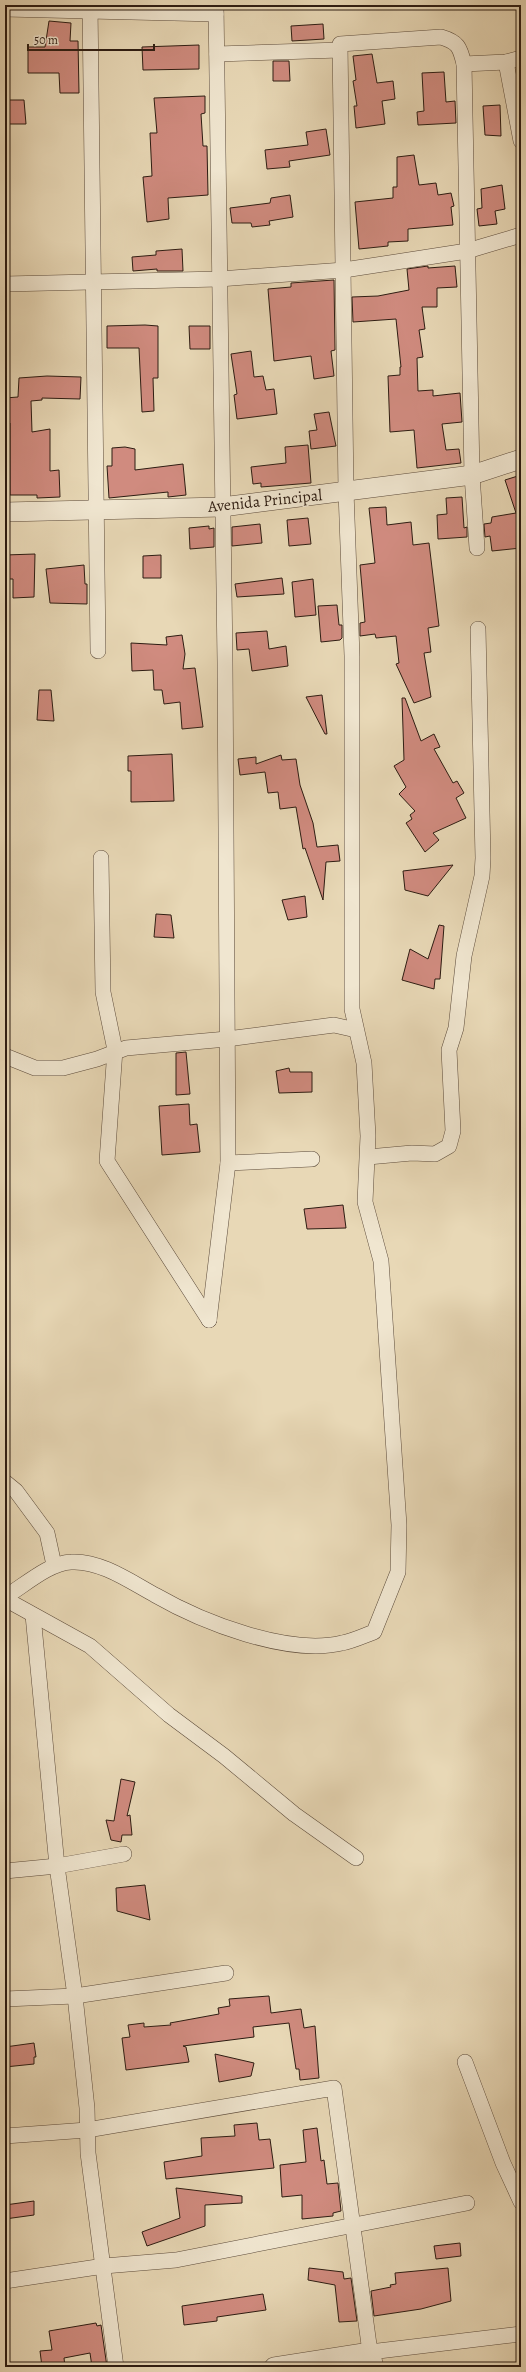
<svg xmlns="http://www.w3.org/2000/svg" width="526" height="2372" font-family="Alegreya,serif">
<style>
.building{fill:#d08b7f;stroke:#2d1c12}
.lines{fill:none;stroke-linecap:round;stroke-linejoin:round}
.minor-casing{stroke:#5c4b3b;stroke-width:16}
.tertiary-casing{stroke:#5c4b3b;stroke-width:20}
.minor{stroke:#f0e6d0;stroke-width:15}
.tertiary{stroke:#f0e6d0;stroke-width:19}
.labels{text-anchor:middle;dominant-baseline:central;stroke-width:3;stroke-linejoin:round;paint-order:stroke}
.street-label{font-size:16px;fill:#2d1c12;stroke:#f0e6d0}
</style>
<rect width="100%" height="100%" fill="#e8d8b6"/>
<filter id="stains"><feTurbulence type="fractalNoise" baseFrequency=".005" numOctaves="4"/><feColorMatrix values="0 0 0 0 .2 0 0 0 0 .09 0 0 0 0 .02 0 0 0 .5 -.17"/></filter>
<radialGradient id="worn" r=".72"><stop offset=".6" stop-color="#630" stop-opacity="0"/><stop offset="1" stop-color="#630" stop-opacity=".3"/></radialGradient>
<!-- building -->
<g class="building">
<polygon points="49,21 71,23 70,41 78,41 79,93 60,93 59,73 28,73 28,47 45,47"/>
<polygon points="323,24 324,39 292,41 291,26"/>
<polygon points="199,45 199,69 143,70 142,47"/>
<polygon points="372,54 377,83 393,81 395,99 382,101 385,124 356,128 354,106 357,106 353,81 356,80 353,56"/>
<polygon points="273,61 289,61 290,81 273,81"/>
<polygon points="444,72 446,102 455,101 456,123 418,125 417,112 424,111 422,73"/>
<polygon points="205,96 205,113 201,114 203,146 207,146 208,195 168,198 169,219 147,222 143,177 152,176 150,133 157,133 154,98"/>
<polygon points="5,100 24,100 26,124 5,124"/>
<polygon points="500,105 501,136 485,135 483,106"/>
<polygon points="326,129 330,155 289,161 290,167 267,169 265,150 308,145 306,132"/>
<polygon points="414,155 419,185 436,183 438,195 451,193 454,206 451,207 453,225 408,229 408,241 388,242 388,246 359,249 355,202 393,198 393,187 397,187 397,157"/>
<polygon points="502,185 505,209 495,211 497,224 479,226 477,209 482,208 481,189"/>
<polygon points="290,195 293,217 269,221 270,225 252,227 251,223 232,223 230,208 270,203 271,198"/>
<polygon points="182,249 183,271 157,271 157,269 133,271 132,257 156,255 156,251"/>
<polygon points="428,266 428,268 455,266 457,287 437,288 437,307 422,307 425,329 419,330 423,357 417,358 418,391 433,390 433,396 460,393 462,422 442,424 446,450 459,449 461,463 417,468 414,430 390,432 388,376 400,375 400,367 401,367 396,319 353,322 352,297 378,296 409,290 407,269"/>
<polygon points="334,280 335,350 331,351 334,376 314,379 311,356 274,361 268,289 291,287 291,283"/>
<polygon points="145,325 158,326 158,378 153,378 154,411 142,412 139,348 107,348 107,326"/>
<polygon points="189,326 210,326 210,349 190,349"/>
<polygon points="251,351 254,377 263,376 266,390 274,389 277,414 237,419 234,395 237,394 231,354"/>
<polygon points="47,376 81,377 80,399 42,398 42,400 31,401 32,432 50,429 50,471 59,470 60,497 37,498 37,495 10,495 10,423 5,423 5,398 18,397 19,378"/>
<polygon points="329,412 336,446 311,449 309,431 317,430 314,414"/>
<polygon points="308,445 311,483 261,487 261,483 253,484 251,467 286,463 285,447"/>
<polygon points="125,447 135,449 135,470 183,464 186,495 168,497 168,492 109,498 107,466 112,466 112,448"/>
<polygon points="521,475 521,548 492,551 490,536 485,537 484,524 491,523 492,517 516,513 505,480"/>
<polygon points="462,497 464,528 467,527 467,537 438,539 437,515 447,514 446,498"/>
<polygon points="386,507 387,525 411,522 413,545 429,543 439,626 428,628 431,652 424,653 431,697 414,703 396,664 399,663 396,636 376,638 375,634 360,636 360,623 365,622 360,565 375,563 369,508"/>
<polygon points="308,518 311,544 289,546 287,520"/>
<polygon points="260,524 262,543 232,546 232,527"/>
<polygon points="209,526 209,529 214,528 214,547 190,549 189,528"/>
<polygon points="35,554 34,597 13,598 13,579 5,579 5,555"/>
<polygon points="161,555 161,578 143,578 143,556"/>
<polygon points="84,565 85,584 87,584 87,604 50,603 46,569"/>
<polygon points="282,578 284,594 237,597 235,584"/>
<polygon points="313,579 316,615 295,617 292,582"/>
<polygon points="337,605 339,625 342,625 342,638 340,640 321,642 318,606"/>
<polygon points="267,631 269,649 286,646 288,666 252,671 249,649 237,650 236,633"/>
<polygon points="182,635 185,654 183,669 195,668 203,727 182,729 180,702 164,704 162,690 154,690 153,670 132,671 131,643 167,645 166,637"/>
<polygon points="39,690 51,690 54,721 37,720"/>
<polygon points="322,695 327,734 325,734 306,697"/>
<polygon points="402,698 405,698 421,741 434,734 440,747 434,749 453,783 457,781 464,793 456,798 466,818 433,833 439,840 425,852 406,823 412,819 410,815 415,811 399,794 406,787 394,766 404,760"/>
<polygon points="172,754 174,801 131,802 131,771 128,771 128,756"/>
<polygon points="281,755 282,760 296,759 300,785 313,823 317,847 338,845 340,861 326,862 323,900 305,848 303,849 296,807 280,809 278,792 268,793 265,772 240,775 238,759 256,757 256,764"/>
<polygon points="453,865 428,896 405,890 403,871"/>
<polygon points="305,896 307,917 288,920 282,900"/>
<polygon points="156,914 171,915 174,938 154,937"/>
<polygon points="439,925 444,926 440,979 435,979 434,989 402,980 410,949 428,959"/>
<polygon points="186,1052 190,1094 176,1095 176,1053"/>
<polygon points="289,1068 290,1072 312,1072 312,1092 279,1093 276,1071"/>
<polygon points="189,1104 190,1125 197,1124 200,1152 162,1155 159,1106"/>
<polygon points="343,1205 346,1228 307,1229 304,1209"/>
<polygon points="121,1779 135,1782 127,1816 130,1815 132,1835 122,1835 121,1842 111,1840 106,1820 114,1821"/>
<polygon points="145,1885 150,1920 117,1911 116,1888"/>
<polygon points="269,1996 271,2013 301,2009 304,2028 315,2026 319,2078 300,2080 299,2069 296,2069 289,2023 253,2027 254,2037 183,2046 186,2047 189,2062 126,2070 122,2038 130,2037 128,2025 144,2023 144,2027 171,2025 170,2023 219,2014 218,2008 230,2006 229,1999"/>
<polygon points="34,2043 36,2057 34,2057 34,2064 5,2067 5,2047"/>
<polygon points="215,2054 254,2063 251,2076 219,2082"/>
<polygon points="257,2123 259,2140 270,2139 274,2168 166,2179 164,2162 202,2156 201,2138 235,2136 234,2125"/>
<polygon points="317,2128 321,2161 324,2160 327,2184 338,2183 341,2211 333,2213 333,2216 302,2219 302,2195 282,2197 280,2165 306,2162 303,2130"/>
<polygon points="176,2188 242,2196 242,2203 205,2205 205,2226 147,2246 142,2232 180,2218"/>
<polygon points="34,2201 34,2215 5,2219 5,2205"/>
<polygon points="460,2243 461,2256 436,2259 434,2246"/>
<polygon points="309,2268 343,2272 344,2279 351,2278 357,2321 339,2322 335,2285 308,2280"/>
<polygon points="448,2268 451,2301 421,2309 374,2316 371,2291 391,2287 390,2285 396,2284 395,2273"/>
<polygon points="263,2294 266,2310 217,2317 217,2321 184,2325 182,2306"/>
<polygon points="96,2323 97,2326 101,2325 107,2367 92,2367 90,2353 64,2358 65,2367 42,2367 40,2351 52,2350 49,2331"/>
</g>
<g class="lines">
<defs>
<g id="minor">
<polyline points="90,5 98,651"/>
<polyline points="5,9 216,14"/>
<polyline points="217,54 340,50"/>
<polyline points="506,62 521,141"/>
<polyline points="464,64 506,62 521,58"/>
<polyline points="5,284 219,279 344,270 467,251 521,235"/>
<polyline points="101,858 103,992 115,1050 107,1161 209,1320"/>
<polyline points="5,1056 35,1068 63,1068 97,1059 126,1048 227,1039 334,1025 356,1030"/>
<polyline points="368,1157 412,1153 435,1154 449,1146 453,1131 449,1050 456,1028 464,956 482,876 483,858 478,629"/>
<polyline points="228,1163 312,1159"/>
<polyline points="209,1320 228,1163 225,662 216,5"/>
<polyline points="5,1482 16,1491 47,1533 54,1565"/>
<path d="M5,1597C25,1585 49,1563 71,1562C100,1560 131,1582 155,1595C202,1622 288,1656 342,1643C353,1641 363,1636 374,1632L398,1572L399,1525L381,1261L365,1202L368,1136L364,1063L352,1009V656L346,491L340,44L441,37C458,42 460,47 464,64L472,475L477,548"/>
<polyline points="5,1599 90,1646 169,1715 224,1756 294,1814 356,1858"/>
<polyline points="33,1615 57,1866 75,1996 87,2108 88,2153 116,2367"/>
<polyline points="5,1871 57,1866 124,1854"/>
<polyline points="5,1999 75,1996 226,1973"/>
<polyline points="465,2062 503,2163 521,2202"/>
<polyline points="5,2136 87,2130 334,2088 370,2352 521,2334"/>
<polyline points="5,2281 104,2266 176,2260 467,2203"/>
</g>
<g id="tertiary">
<polyline points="5,512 222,507 472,475 521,459"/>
<polyline points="274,2367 370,2352 374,2367"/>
</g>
</defs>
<!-- minor casing -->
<use href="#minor" class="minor-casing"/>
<!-- tertiary casing -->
<use href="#tertiary" class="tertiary-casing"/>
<!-- minor -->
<use href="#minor" class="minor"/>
<!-- tertiary -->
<use href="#tertiary" class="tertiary"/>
</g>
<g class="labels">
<!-- street labels -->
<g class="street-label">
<text transform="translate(265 501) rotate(-6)">Avenida Principal</text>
</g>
</g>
<!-- margin -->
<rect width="526" height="2372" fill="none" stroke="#e8d8b6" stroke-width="20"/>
<rect x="6" y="6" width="514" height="2360" fill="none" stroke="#2d1c12" stroke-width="2"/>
<rect x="10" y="10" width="506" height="2352" fill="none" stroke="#2d1c12"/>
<!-- scale -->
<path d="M28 44v6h126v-6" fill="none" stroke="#2d1c12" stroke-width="2"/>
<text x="34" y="44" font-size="12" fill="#2d1c12" stroke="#f0e6d0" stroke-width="3" paint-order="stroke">50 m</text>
<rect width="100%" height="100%" filter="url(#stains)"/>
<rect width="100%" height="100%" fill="url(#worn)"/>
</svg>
